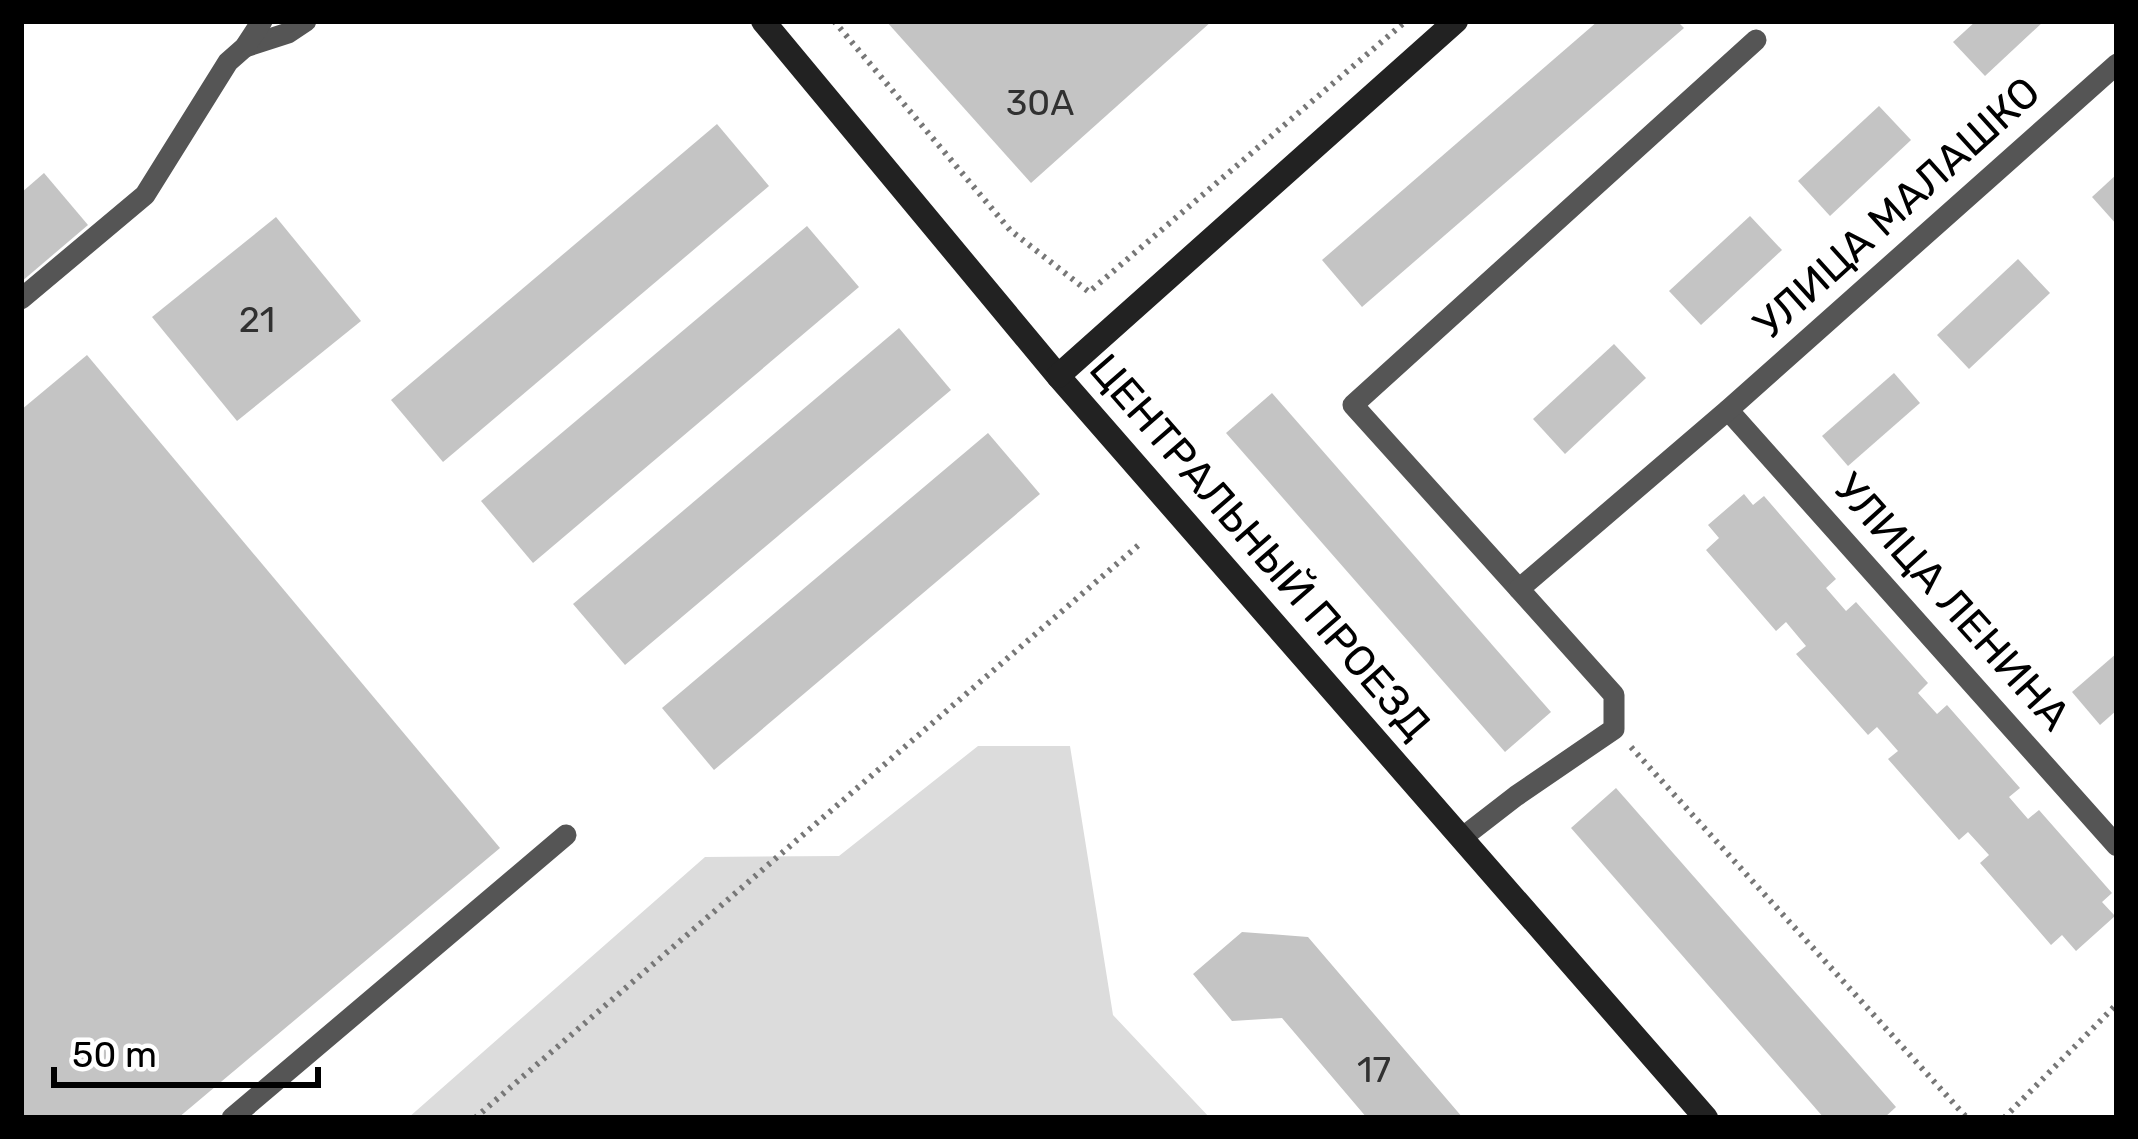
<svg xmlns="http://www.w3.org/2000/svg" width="2138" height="1139" font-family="Rubik,sans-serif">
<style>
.green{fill:#dcdcdc}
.building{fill:#c4c4c4}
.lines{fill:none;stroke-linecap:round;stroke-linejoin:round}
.path{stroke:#777;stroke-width:6;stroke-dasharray:3 6;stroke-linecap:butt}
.lane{stroke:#555;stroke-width:21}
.secondary{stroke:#222;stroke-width:24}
.labels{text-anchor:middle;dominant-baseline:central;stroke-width:12;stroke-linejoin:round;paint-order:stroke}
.number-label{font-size:36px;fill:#313131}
.street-label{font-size:42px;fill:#000;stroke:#fff}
</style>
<rect width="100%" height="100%" fill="#fff"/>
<!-- green -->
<polygon class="green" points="978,746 1070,746 1113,1015 1210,1118 408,1118 705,857 839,856"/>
<!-- building -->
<g class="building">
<polygon points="886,21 1212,21 1031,183"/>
<polygon points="1598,21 1677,21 1684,28 1362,307 1322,260"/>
<polygon points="1976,21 2044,21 1985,76 1953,42"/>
<polygon points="1879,106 1911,140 1830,216 1798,181"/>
<polygon points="717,124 769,186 443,462 391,400"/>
<polygon points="44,173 88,225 21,282 21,193"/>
<polygon points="2117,174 2117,225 2092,197"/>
<polygon points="1750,216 1782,250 1701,325 1669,291"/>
<polygon points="276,217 361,321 237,421 152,317"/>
<polygon points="807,226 859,287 533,563 481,501"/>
<polygon points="2018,259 2050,293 1969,369 1937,335"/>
<polygon points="899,328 951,390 625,665 573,604"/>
<polygon points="1614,344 1646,378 1565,454 1533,419"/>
<polygon points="87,355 500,848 178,1118 21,1118 21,410"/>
<polygon points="1894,373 1920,403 1848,466 1822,436"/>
<polygon points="1272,393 1551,712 1505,752 1226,433"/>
<polygon points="988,433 1040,494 714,770 662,708"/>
<polygon points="1744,494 1753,505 1764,496 1836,579 1826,588 1846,611 1856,602 1928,683 1918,693 1937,714 1947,705 2020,788 2009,797 2028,819 2039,810 2112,893 2102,902 2115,916 2076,951 2062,935 2051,945 1980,863 1989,855 1968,832 1959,840 1888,759 1898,751 1877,727 1868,735 1796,654 1806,646 1786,622 1776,631 1706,550 1719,538 1708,525"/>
<polygon points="2117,653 2117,710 2100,725 2072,692"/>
<polygon points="1616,788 1896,1107 1884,1118 1824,1118 1571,828"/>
<polygon points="1242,932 1308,937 1463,1118 1367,1118 1282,1018 1232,1021 1193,974"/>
</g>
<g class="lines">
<!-- path -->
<g class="path">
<polyline points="834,21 1010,230 1089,292 1406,21"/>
<polyline points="1631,747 1967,1118"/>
<polyline points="475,1118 1141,543"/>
<polyline points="2004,1118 2117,1004"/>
</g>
<!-- lane -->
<g class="lane">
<polyline points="245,47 288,33 306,21"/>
<polyline points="21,299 145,195 228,62 245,47 262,21"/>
<polyline points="1728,410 2117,846"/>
<polyline points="1519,589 1353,405 1756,40"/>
<polyline points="1463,837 1516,796 1614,729 1614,695 1519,589 1728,410 2117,64"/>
<polyline points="232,1118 566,835"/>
</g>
<!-- secondary -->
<g class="secondary">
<polyline points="763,21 1058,376 1706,1118"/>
<polyline points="1058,376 1456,21"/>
</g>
</g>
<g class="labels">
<!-- number labels -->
<g class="number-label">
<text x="1040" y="102">30А</text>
<text x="257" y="319">21</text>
<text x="1374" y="1069">17</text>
</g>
<!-- street labels -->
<g class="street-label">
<text transform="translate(1897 208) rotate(-42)">УЛИЦА МАЛАШКО</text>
<text transform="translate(1260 547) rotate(49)">ЦЕНТРАЛЬНЫЙ ПРОЕЗД</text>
<text transform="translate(1952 602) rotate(48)">УЛИЦА ЛЕНИНА</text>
</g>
</g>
<!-- border -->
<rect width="2138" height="1139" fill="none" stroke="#000000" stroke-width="48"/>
<!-- scale -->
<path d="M54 1067v18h264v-18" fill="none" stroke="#000000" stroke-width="6"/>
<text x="72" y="1067" font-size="36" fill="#000000" stroke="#ffffff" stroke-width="9" paint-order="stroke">50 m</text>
</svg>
